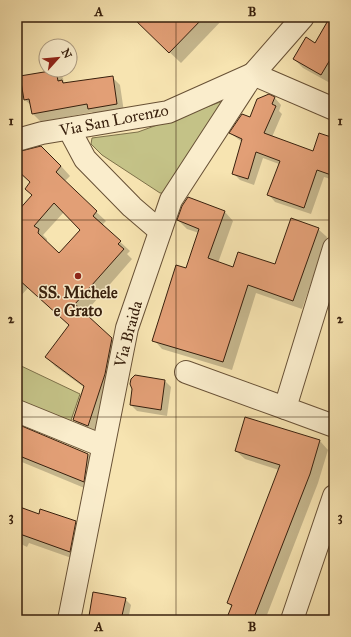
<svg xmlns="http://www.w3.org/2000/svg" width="351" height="637" font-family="'IM FELL Great Primer',serif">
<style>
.green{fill:#c4c287;stroke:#7e714a}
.shadow{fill:#0003;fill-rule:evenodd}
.building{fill:#e29f76;stroke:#38200d;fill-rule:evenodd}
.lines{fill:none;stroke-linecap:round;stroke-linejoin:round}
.minor-casing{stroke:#685136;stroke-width:24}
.minor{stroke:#faedcc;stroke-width:22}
.grid{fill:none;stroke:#38200d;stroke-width:1;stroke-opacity:0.55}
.poi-dot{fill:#8f2418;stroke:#faedcc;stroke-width:1.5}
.labels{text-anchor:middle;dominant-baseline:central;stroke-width:3;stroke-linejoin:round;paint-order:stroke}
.street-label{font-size:16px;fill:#38200d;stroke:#faedcc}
.poi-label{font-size:16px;font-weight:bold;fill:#38200d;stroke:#faedcc}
.neatline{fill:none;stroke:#38200d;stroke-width:1.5}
.grid-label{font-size:13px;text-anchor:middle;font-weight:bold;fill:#38200d}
</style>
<rect width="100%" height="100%" fill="#f7e4b1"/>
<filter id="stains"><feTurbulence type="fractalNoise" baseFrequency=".005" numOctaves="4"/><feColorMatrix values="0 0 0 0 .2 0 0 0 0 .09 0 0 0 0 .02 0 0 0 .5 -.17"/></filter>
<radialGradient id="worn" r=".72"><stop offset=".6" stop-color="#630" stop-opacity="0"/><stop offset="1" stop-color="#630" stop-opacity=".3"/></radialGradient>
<!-- green -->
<g class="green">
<polygon points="223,101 170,193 160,193 102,155 91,144 92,138 138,132"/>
<polygon points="17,364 80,394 68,429 17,407"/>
</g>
<!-- shadow -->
<g class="shadow">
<polygon points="141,17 225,17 181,63 148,32"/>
<polygon points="334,27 334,77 330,83 303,68 294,59"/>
<polygon points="56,70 63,78 64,84 112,77 120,85 124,112 96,116 92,112 41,122 33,114 32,106 25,100 21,77"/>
<polygon points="269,95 275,98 281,105 279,111 282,114 272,137 314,152 334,139 334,180 324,177 311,214 275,202 269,195 279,164 263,158 254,185 240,180 233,173 242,142 230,133 250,119"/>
<path d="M17,153L61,166L70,176L64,182L106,221L102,225L130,251L127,254L132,259L84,314L121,348L97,435L84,429L74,420L85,388L56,367L46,357L70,326L28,288L17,300V213L32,195L31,183L17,170ZM64,212L81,230L60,255L47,243V239L43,235Z"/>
<polygon points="225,212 233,221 218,263 233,268 276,265 318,229 327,237 302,309 256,293 232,370 162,349 154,340 186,270 199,233 187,229 178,220"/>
<polygon points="165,381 171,387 167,416 137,411 131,405 133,389"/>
<polygon points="17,426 88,454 99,465 94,492 17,460"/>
<polygon points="320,441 328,450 318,483 265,620 227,620 232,607 228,603 279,470 245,459 236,451"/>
<polygon points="39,515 75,522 86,532 80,561 29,543 27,547 17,542 17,517"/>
<polygon points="94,593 125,599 131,605 128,620 89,620"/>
<polygon points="17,611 26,620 17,620"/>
</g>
<!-- building -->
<g class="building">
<polygon points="132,17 204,17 169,53"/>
<polygon points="330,17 334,17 334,53 321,75 293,59 306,37 315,43"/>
<polygon points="56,70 58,81 62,80 63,83 113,76 117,104 88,109 87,104 32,114 29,99 24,100 20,76"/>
<polygon points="269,94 275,97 272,104 276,106 264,133 313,151 319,133 334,138 334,176 317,170 304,208 267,195 280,161 256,152 248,179 232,174 242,139 229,133 242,114 250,117 257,99"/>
<path d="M41,146L61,166L56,172L97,211L93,216L121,241L118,244L124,249L75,304L112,338L105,374L88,426L73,420L84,386L45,357L69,325L17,278V212L32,195L25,189L30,182L17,170V152ZM54,203L80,230L59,253L38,233L39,229L34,226Z"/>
<polygon points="188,197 225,211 208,258 233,267 238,252 275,264 291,218 319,228 293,301 248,285 223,362 152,341 176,265 186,268 199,229 177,220 182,206"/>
<polygon points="135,375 165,380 161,410 130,405 132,389 130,384 131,379"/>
<polygon points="245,417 320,440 310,474 253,620 226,620 232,605 227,603 280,465 235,451"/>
<polygon points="17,424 88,454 84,482 17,455"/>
<polygon points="17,506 39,514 40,509 76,521 70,552 17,533"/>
<polygon points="93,592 126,598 121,620 109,620 89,616"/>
</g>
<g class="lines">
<defs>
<g id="minor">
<polyline points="253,74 334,109"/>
<polyline points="69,129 85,159 132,207 160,231"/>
<polyline points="17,140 42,133 168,112 253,74"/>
<polyline points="334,248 285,408 334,426"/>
<polyline points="186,372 285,408"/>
<polyline points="17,411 103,446"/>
<polyline points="69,620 127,328 171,200 253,74 303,17"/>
<polyline points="292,620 334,496"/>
</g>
</defs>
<!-- minor casing -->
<use href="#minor" class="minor-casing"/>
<!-- minor -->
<use href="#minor" class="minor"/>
</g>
<!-- grid -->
<path class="grid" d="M176,17V620M17,220H334M17,417H334"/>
<!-- markers -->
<circle class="poi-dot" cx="78" cy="276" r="4"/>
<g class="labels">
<!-- street labels -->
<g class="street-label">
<text transform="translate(114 120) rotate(-11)">Via San Lorenzo</text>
<text transform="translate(128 334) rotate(-75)">Via Braida</text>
</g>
<!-- poi labels -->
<g class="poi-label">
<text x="78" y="292">SS. Michele<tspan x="78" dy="18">e Grato</tspan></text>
</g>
</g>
<!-- margin -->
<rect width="351" height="637" fill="none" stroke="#f7e4b1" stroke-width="44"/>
<!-- north arrow -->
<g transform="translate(58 58) rotate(63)"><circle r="19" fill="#faedcc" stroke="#ac9b80"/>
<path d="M0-3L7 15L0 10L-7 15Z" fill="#8f2418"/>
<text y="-6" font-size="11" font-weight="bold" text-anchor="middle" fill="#38200d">N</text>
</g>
<rect x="22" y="22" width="307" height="593" class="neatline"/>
<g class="grid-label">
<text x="99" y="16">A</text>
<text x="252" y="16">B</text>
<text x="11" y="125">1</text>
<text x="340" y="125">1</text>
<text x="11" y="323">2</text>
<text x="340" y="323">2</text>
<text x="11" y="521">3</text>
<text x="340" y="521">3</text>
<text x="99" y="631">A</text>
<text x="252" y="631">B</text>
</g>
<rect width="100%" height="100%" filter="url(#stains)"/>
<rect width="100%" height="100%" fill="url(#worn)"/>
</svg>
